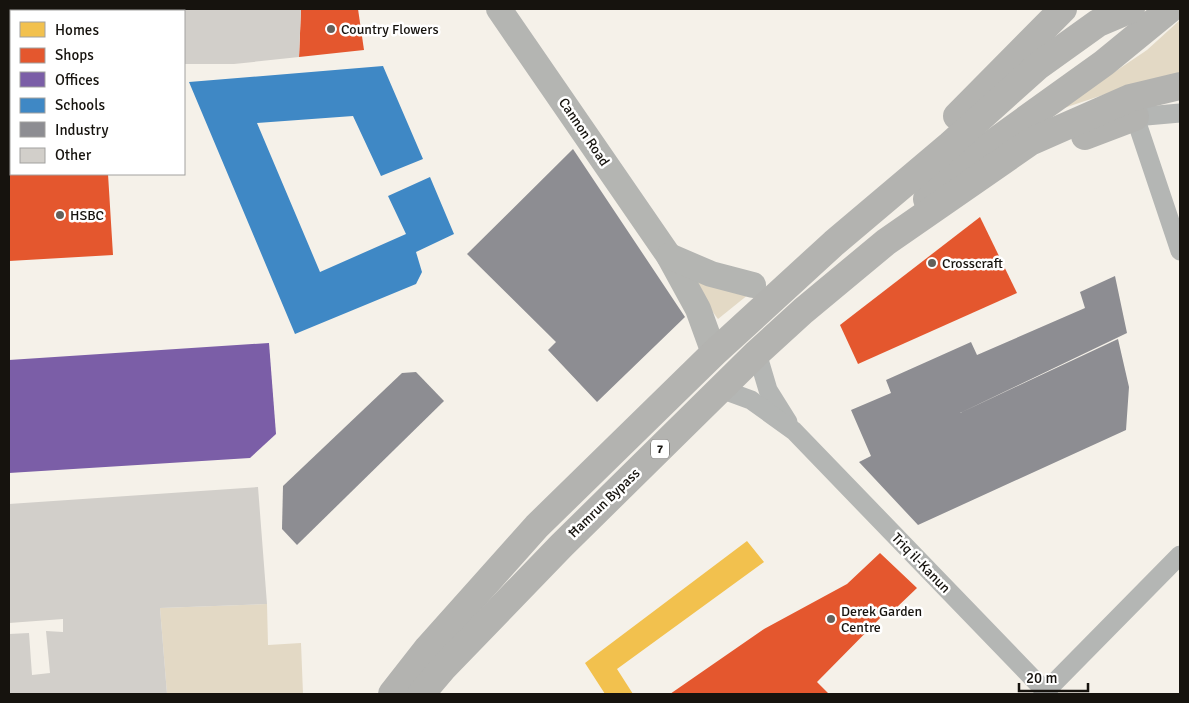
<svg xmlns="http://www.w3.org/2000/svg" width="1189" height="703" font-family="Signika,sans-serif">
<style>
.green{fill:#e3d9c5}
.homes{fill:#f2c14e}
.shops{fill:#e4572e}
.offices{fill:#7b5ea7}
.schools{fill:#3f88c5}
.industry{fill:#8d8d92}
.building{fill:#d2cfca}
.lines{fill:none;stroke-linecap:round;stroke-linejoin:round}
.street{stroke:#b4b6b4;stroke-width:19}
.secondary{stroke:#b4b5b2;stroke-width:26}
.highway{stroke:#b3b3b0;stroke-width:28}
.poi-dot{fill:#64615b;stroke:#fff;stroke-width:2}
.labels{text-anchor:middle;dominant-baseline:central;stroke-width:5;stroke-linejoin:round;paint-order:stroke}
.shield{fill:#fff;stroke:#5c5a56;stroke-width:1}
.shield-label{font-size:12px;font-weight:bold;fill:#16130e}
.poi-label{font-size:14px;fill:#16130e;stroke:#fff;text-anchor:start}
.street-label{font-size:14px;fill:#16130e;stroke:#fff}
</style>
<rect width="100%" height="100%" fill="#f5f1e9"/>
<!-- green -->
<g class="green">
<polygon points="1180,20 1180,74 1118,90 1058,110 1147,50"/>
<polygon points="689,280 749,294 718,319"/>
<polygon points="267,604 268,645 301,643 303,694 167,694 160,608"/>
</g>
<!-- homes -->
<polygon class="homes" points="747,541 764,562 617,669 633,694 605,694 585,663"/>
<!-- shops -->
<g class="shops">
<polygon points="147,9 174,9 174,11 146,11"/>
<polygon points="301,9 358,9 364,50 299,57"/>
<polygon points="11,147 11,174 108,174 113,255 9,261 9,148"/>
<polygon points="980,217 1017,293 858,364 840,325"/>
<polygon points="880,553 917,588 895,609 892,606 817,682 829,694 670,694 764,629 847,584"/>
</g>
<!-- offices -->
<polygon class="offices" points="269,343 276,434 250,458 9,473 9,360"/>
<!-- schools -->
<polygon class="schools" points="383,66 423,159 381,176 353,116 257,123 320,272 406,234 388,196 430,177 454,234 416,252 422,272 416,284 295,334 189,82"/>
<!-- industry -->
<g class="industry">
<polygon points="573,149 685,317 597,402 548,350 556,342 467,254"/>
<polygon points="1115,276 1127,333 960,413 1118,339 1129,387 1126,430 918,525 859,462 871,456 851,410 891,393 886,380 971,342 977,355 1085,308 1080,292"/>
<polygon points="416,372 444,401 297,545 282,529 283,486 402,373"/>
</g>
<!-- building -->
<g class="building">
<polygon points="174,9 301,9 299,57 234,64 184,64 184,11 174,11"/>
<polygon points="9,59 11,60 11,79 9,79"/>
<polygon points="258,487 267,604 160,608 167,694 9,694 9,634 29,633 32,675 50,673 46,631 63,632 63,619 9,623 9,504"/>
</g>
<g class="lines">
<!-- street -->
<g class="street">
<polyline points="1180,113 1135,117 1180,251"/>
<polyline points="757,353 768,390 788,422"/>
<polyline points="721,389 751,400 794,431 1048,694"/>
<polyline points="1045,692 1180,555"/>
</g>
<!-- secondary -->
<g class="secondary">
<polyline points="499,9 669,256 698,309 714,353"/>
<polyline points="669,256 711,274 753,285"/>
</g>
<!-- highway -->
<g class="highway">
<polyline points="957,116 1063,9"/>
<polyline points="1085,136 1135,117"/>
<polyline points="927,199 954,171 1104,63 1170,9"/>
<polyline points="392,694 428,648 537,526 714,353 834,243 950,145 1038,66 1098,23 1131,9"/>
<polyline points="421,694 444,667 561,546 757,353 803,311 886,242 1030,142 1130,98 1180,86"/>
</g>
</g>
<!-- markers -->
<g class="poi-dot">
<circle cx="331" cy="29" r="5"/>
<circle cx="60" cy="215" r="5"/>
<circle cx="932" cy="263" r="5"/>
<circle cx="831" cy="619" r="5"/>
</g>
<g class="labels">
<!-- shield labels -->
<rect class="shield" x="651" y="439.5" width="18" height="19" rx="4"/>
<g class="shield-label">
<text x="660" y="449">7</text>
</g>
<!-- poi labels -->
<g class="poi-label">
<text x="341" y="29">Country Flowers</text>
<text x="70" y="215">HSBC</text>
<text x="942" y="263">Crosscraft</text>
<text x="841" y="611">Derek Garden<tspan x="841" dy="16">Centre</tspan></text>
</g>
<!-- street labels -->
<g class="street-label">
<text transform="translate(584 132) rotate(56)">Cannon Road</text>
<text transform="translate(604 503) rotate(-44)">Ħamrun Bypass</text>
<text transform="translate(921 563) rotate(46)">Triq il-Kanun</text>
</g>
</g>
<!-- border -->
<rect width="1189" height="703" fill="none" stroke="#16130e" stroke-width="20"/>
<!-- legend -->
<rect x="10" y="10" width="175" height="165" fill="#ffffff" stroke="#a2a19f"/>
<rect x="20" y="22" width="25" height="15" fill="#f2c14e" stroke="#a2a19f"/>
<text x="55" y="35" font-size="15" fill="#16130e">Homes</text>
<rect x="20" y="48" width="25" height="15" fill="#e4572e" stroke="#a2a19f"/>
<text x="55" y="60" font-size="15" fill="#16130e">Shops</text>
<rect x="20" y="72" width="25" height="15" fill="#7b5ea7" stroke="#a2a19f"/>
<text x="55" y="85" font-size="15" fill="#16130e">Offices</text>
<rect x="20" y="98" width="25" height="15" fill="#3f88c5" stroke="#a2a19f"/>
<text x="55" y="110" font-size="15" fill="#16130e">Schools</text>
<rect x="20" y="122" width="25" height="15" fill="#8d8d92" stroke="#a2a19f"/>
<text x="55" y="135" font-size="15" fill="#16130e">Industry</text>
<rect x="20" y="148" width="25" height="15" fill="#d2cfca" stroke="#a2a19f"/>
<text x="55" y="160" font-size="15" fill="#16130e">Other</text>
<!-- scale -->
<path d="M1019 683v8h69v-8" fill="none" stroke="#16130e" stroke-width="2.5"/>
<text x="1026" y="683" font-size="15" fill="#16130e" stroke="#ffffff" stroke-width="4" paint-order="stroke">20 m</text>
</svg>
